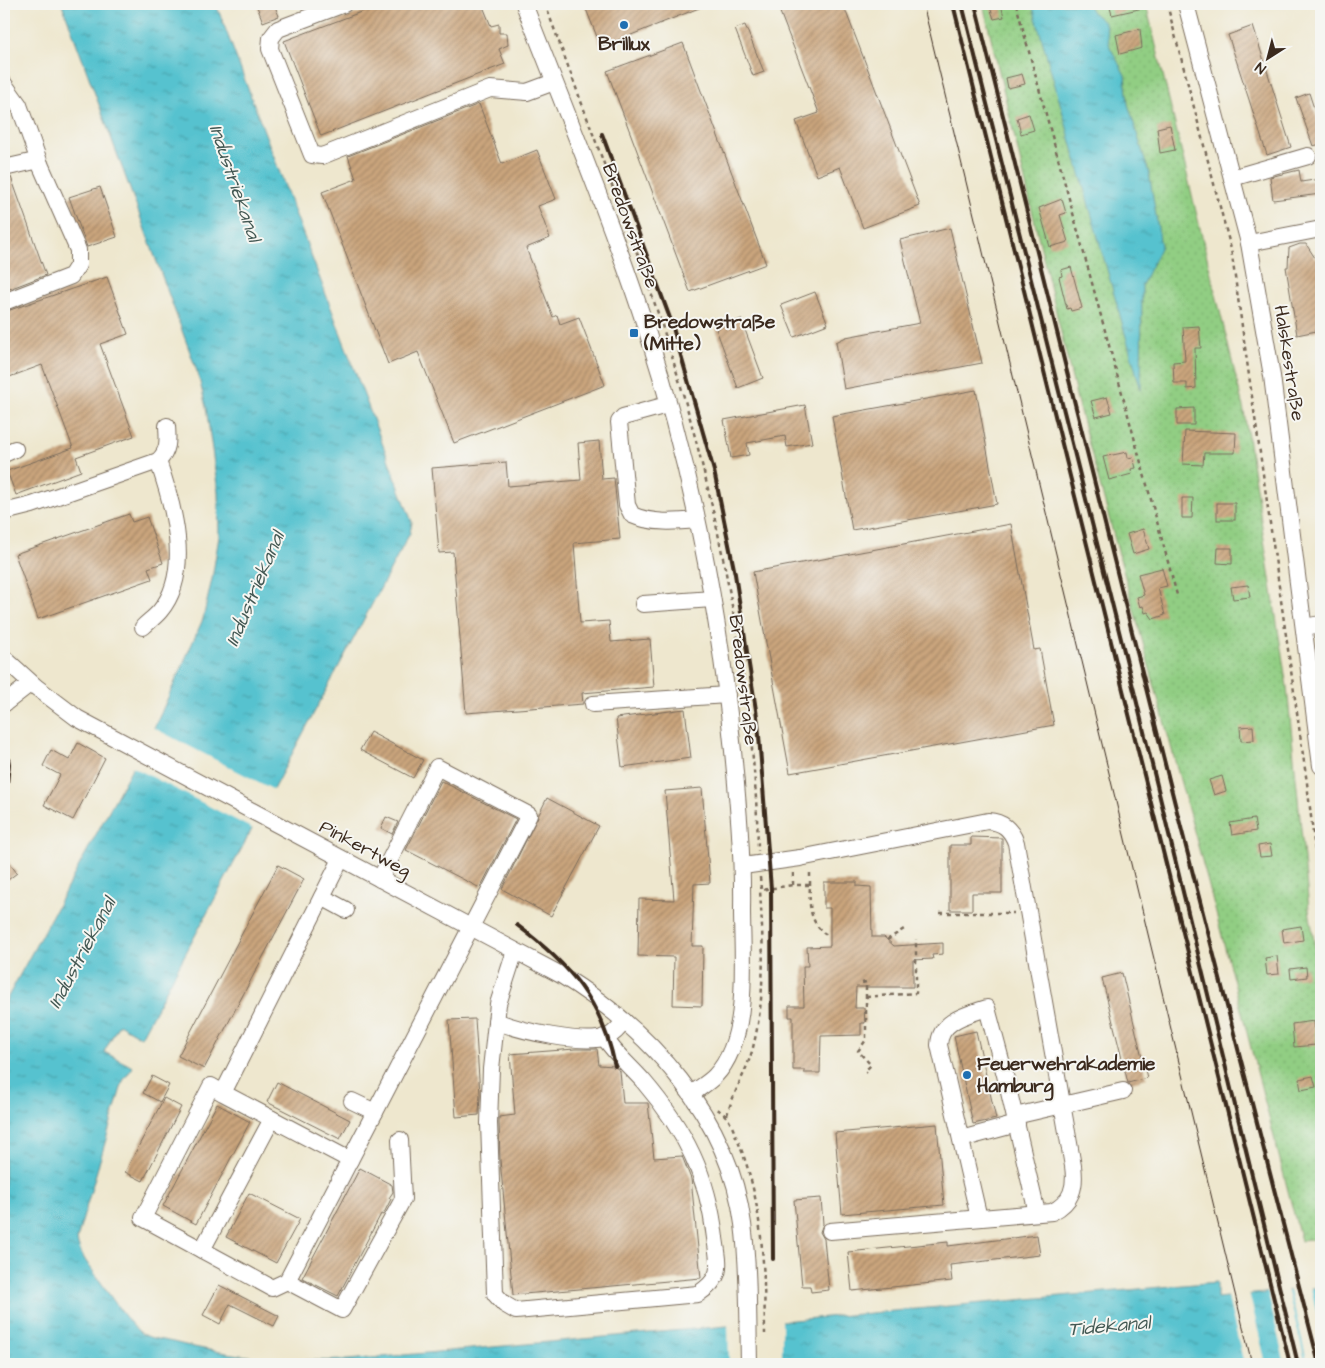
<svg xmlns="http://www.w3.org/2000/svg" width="1325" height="1368" font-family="'Architects Daughter',sans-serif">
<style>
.park{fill:url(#park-dots);stroke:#667c50}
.water{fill:url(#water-ripples);stroke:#487676}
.pier{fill:#eee7ce}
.building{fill:url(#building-hatch)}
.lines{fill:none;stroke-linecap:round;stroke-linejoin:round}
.minor-casing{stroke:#7a6c5c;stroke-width:18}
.path{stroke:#7a6c5c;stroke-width:2.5;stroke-dasharray:4 4;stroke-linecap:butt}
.minor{stroke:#fff;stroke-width:16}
.tram{stroke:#3b2a1e;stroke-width:1}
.rail{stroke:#3b2a1e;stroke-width:4}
.poi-dot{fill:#1f6fb2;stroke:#f6f6f2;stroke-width:2}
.labels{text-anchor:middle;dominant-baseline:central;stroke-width:4;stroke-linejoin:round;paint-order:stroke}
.poi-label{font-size:19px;font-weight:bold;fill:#3b2a1e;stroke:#f6f6f2;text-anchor:start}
.street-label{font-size:19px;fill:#3b2a1e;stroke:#f6f6f2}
.water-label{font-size:20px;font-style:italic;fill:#435853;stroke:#f6f6f2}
</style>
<defs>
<pattern id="park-dots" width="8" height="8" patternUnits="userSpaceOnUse" patternTransform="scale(1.25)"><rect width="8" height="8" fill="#91ce83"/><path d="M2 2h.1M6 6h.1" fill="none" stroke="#7eb171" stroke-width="1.8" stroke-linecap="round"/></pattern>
<pattern id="water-ripples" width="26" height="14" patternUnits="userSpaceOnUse" patternTransform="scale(1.25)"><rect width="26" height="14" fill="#56c2cf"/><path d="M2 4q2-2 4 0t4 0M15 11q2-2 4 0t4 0" fill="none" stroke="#489ea7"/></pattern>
<pattern id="building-hatch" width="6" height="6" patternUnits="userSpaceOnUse" patternTransform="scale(1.25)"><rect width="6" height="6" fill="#caa57d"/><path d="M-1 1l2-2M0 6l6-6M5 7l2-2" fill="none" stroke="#a58766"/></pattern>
</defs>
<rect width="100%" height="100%" fill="#f6f6f2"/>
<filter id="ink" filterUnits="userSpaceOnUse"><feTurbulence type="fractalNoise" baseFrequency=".02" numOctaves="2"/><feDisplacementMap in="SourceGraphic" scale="10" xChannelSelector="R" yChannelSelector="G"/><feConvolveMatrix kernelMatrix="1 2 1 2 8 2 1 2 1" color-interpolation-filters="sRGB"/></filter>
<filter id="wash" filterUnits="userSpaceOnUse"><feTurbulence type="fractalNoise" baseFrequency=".0096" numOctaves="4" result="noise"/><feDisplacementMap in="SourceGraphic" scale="20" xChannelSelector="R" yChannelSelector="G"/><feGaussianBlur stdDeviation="1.12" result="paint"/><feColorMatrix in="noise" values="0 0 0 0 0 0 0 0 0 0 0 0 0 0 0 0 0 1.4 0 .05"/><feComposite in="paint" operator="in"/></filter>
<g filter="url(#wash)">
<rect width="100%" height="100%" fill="#eee7ce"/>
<!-- park -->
<polygon class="park" points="983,4 1146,4 1244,411 1287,687 1309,909 1321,986 1321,1239 1301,1241 1210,890 1078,404"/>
<!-- water -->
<g class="water">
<path d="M62,4H216L412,522L410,533L141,1037L119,1024L104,1052L133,1067L123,1081L77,1239C78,1254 92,1269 100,1281C109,1294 131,1328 144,1335C152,1339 164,1340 173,1342C231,1357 289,1362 348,1360L1217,1282V1298L1321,1287V1364H4V1004L157,722L203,619L212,579L219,536L218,492L206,407L198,374Z"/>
<polygon points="1032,4 1087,4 1092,12 1105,23 1110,47 1125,75 1128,104 1149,173 1161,246 1142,285 1141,390"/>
</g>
<!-- pier -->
<g class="pier">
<polygon points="152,727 276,791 255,830 131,766"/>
<polygon points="1310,1285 1321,1331 1321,1364 1308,1364 1289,1287"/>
<polygon points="1287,1288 1306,1364 1285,1364 1267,1290"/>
<polygon points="1249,1292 1266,1364 1244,1364 1227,1294"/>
<polygon points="782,1318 782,1364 729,1364 728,1323"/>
</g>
<g id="blocks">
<!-- building -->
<g class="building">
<polygon points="256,4 274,4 279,16 263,22"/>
<polygon points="382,4 482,4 491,26 499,24 499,33 507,33 508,45 499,49 505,64 321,136 284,41"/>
<polygon points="584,4 709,4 601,47"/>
<polygon points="787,4 843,4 920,206 863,228 840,167 817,176 796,121 819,113 778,7"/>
<polygon points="989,4 1001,4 1004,17 994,19"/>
<polygon points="1109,4 1143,4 1143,8 1112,15"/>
<polygon points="745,25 764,72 753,76 735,29"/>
<polygon points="1253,26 1291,147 1267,155 1228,35"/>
<polygon points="1140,29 1142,48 1120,54 1116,35"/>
<polygon points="683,43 766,264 690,292 607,71"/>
<polygon points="1022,74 1025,84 1008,88 1006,78"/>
<polygon points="1309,93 1321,130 1321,144 1313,146 1296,98"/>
<polygon points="479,104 502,164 537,150 556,199 538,206 550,238 526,248 553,317 557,315 560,324 579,317 605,385 454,443 418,352 388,364 322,192 356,179 348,156"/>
<polygon points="1029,114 1034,130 1021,134 1017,118"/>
<polygon points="1170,125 1175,150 1160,153 1157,128"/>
<polygon points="1299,170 1301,182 1321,179 1321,194 1273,200 1270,177"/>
<polygon points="11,177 46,275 4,291 4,178"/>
<polygon points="100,187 117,237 87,247 69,197"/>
<polygon points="1062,199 1066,213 1060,215 1068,242 1050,247 1039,208"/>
<polygon points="950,228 982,363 844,389 836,342 846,337 920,323 900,240"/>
<polygon points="1300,244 1306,244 1315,258 1321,257 1321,330 1297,335 1286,267 1288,267 1289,248"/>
<polygon points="1071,267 1082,308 1071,311 1070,308 1067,309 1059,277 1062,276 1061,270"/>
<polygon points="107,277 128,334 100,344 134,436 76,457 81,471 16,495 7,471 73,448 42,365 4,379 4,312"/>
<polygon points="815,292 828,324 794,337 781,305"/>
<polygon points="741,319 763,378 738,388 716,329"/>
<polygon points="1199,326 1201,348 1195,348 1196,388 1187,389 1187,383 1174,383 1173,362 1185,361 1183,327"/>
<polygon points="976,390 997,504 852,530 832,416"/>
<polygon points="1107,397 1112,413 1096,417 1091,401"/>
<polygon points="805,405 812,443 787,447 785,436 747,443 749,455 731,458 724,420"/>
<polygon points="1194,408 1194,425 1177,425 1177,409"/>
<polygon points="1185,431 1236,433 1235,453 1204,453 1203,465 1183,464"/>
<polygon points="599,441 602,479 614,478 620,539 574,543 580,623 609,621 611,642 650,639 654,687 582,693 583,704 466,713 453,552 439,553 432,468 506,462 508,486 581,480 578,443"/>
<polygon points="1127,452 1128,458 1133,457 1136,468 1131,469 1132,474 1109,480 1103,457"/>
<polygon points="1182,498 1193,498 1192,518 1182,518"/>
<rect x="1217" y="503" width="18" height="17"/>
<polygon points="129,514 132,522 147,517 163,563 148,568 152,579 38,619 15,554"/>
<polygon points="1011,524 1034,650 1040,649 1054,725 790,773 753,572"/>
<polygon points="1143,529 1149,549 1133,554 1127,534"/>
<polygon points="1218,548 1232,548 1232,564 1217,563"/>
<polygon points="1162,568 1167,586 1158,588 1165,615 1153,619 1148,612 1145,613 1143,606 1140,607 1137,597 1144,595 1138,574"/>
<polygon points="1248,585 1250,597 1233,599 1231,587"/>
<polygon points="685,709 691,758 622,767 616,718"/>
<polygon points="1253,726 1254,740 1241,741 1240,727"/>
<polygon points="370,732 423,760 413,778 360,750"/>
<polygon points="78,743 105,758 73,820 44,805 60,775 43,766 51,750 69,760"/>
<polygon points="1222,776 1226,791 1214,795 1209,780"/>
<polygon points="441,781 516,819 480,888 406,850"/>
<polygon points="702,788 710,883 694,884 692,946 703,946 702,1006 673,1005 674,957 638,956 639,899 674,900 665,791"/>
<polygon points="547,798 599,826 551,916 502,889"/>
<polygon points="386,817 398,822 392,834 381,828"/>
<polygon points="1254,819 1256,831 1232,835 1230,823"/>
<polygon points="971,837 1002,838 1002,893 972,893 972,910 950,910 950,845 971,845"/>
<polygon points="1270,844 1272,856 1260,857 1258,846"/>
<polygon points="4,856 17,873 4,883"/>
<polygon points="278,865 304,879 204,1069 178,1056"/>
<polygon points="824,882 857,882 857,886 871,887 872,937 884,937 894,946 943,943 943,954 932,955 933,959 913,960 913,987 856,987 855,1008 864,1008 865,1023 861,1023 861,1035 821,1036 820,1073 804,1073 804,1070 793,1070 793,1017 789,1017 789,1006 804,1006 803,966 808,966 807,947 830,946 830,908 824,908"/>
<polygon points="1301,926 1303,940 1284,943 1282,929"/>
<polygon points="1277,956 1279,974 1267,975 1265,958"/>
<polygon points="1306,967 1307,977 1291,979 1290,969"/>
<polygon points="1122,973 1147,1078 1128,1083 1102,978"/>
<polygon points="475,1019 480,1094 479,1115 456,1117 449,1020"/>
<polygon points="1314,1021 1316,1045 1294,1047 1292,1024"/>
<polygon points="976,1031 996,1119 973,1124 954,1036"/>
<polygon points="575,1049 597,1049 599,1065 614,1066 620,1071 623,1103 648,1103 654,1158 682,1156 691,1179 701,1278 513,1295 500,1160 499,1123 499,1117 515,1115 510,1054"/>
<polygon points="152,1076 169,1085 160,1102 143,1093"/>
<polygon points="1313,1076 1316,1087 1301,1090 1299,1079"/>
<polygon points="277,1082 350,1120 340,1139 267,1102"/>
<polygon points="164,1098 181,1107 143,1181 125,1172"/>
<polygon points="217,1104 250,1122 196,1224 163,1206"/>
<polygon points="937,1124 944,1205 842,1214 835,1133"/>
<polygon points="360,1168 392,1185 393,1192 389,1198 391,1199 383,1215 381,1214 338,1296 302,1278"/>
<polygon points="249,1193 300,1219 276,1263 226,1237"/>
<polygon points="821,1198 823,1224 820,1232 824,1239 829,1290 811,1292 810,1286 802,1286 794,1200"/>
<polygon points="1037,1235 1040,1255 950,1265 952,1281 852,1291 848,1252 948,1242 948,1246"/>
<polygon points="219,1285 279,1316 274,1326 230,1304 220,1324 203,1315"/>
</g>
</g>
</g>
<g filter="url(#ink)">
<use href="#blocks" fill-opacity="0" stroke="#7a6c5c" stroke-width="1"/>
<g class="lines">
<defs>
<g id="minor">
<polyline points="344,4 278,29 271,38 270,49 312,155 322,156 490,89 527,92 554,82"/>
<path d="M524,4C566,112 611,220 647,331C691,467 719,609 733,751C738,804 743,857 742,910C742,959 751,1039 715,1076C708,1083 699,1088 692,1094"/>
<polyline points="1186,4 1249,243 1272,376 1321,766"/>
<polyline points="4,84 19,105 40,164 78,250 78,265 71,276 4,302"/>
<polyline points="4,168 35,161 40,164"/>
<polyline points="1232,178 1308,156"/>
<polyline points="1249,243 1321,229"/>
<path d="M667,405L623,417L619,422L627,505L632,515C652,524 676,522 697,520"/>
<polyline points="4,454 15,449"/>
<path d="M4,512L32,505L158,461C169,451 168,440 167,426"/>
<polyline points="643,604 712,599"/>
<path d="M143,627C148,622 155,617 160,611C193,572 173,504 158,461"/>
<polyline points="1304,627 1321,624"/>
<path d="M4,658L36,687L77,718L561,975C650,1030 729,1116 743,1224C749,1270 748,1318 749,1364"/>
<polyline points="4,704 31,683"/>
<polyline points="593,704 727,695"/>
<path d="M743,866L800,858L988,821C1003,822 1011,829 1016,843L1073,1166C1076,1187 1072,1202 1052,1212L830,1231"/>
<polyline points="322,897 346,910"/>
<path d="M515,951L498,1004L491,1069L489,1123L495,1294L504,1304L516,1311L698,1294C724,1277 719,1266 715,1238C708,1176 685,1130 644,1082C631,1067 615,1054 604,1037"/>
<path d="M496,1021C520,1031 583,1045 607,1037C614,1034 620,1027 624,1021"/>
<polyline points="223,1093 211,1086 143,1218 272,1288 287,1281 350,1160 223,1093 341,859"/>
<polyline points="375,1112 529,815 437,767 380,879"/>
<polyline points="1015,1116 1123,1091"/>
<polyline points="961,1139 1017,1124"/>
<polyline points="350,1160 375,1112 352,1101"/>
<path d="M979,1218L939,1045C940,1020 967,1015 987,1008L1005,1075L1037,1213"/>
<polyline points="202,1250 272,1119"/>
<polyline points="287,1281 342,1310 403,1199 400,1140"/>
</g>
</defs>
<!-- minor casing -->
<use href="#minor" class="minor-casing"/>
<!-- path -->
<g class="path">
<polyline points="545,4 640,261"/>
<polyline points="1016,4 1177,595"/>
<polyline points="1167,4 1231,249 1307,783 1321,900"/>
<path d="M649,287C691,407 721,529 740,655C750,720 757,785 758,851"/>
<path d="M793,873V885H810C809,904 809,921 825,934L830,933"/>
<polyline points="760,877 761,890 793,885"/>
<polyline points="810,885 810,871"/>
<polyline points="940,913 1014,913"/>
<polyline points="887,940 904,929"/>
<polyline points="862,983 866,982 866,1040 858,1051 871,1065 865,1071 867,1073"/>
<polyline points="866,997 916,993 916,939"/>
<path d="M717,1109C729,1116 732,1126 737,1139C764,1202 764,1267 765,1334"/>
<path d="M727,1115C734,1090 749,1068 754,1043C766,994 763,939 760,890"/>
</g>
<!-- minor -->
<use href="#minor" class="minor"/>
<!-- tram -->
<polyline class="tram" points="923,4 1252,1364"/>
<!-- rail -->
<g class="rail">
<polyline points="953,4 1290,1364"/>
<polyline points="962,4 1136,699 1298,1364"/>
<polyline points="975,4 1175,804 1319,1364"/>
<polyline points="602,134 671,321 714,471 735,574 758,723 771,889 773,1259"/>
<polyline points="4,736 9,764 4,813"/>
<path d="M517,925C569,964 602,1001 615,1066"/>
</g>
</g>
</g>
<!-- markers -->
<g class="poi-dot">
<circle cx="624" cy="25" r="5"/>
<rect x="629" y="328" width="10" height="10" rx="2.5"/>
<circle cx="967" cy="1075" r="5"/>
</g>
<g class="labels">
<!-- poi labels -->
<g class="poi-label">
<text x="624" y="44" text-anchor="middle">Brillux</text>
<text x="644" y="322">Bredowstraße<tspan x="644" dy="22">(Mitte)</tspan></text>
<text x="977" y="1064">Feuerwehrakademie<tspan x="977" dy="22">Hamburg</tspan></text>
</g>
<!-- street labels -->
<g class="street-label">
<text transform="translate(630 226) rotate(70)">Bredowstraße</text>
<text transform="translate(1289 363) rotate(81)">Halskestraße</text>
<text transform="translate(743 680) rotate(83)">Bredowstraße</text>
<text transform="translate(365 849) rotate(28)">Pinkertweg</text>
</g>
<!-- water labels -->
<g class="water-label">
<text transform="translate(235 183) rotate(71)">Industriekanal</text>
<text transform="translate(255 589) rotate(-67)">Industriekanal</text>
<text transform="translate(82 953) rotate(-62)">Industriekanal</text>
<text transform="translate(1109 1326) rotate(-5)">Tidekanal</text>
</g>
</g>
<!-- margin -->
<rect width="1325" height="1368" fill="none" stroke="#f6f6f2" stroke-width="20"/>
<!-- north arrow -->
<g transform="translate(1268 58) rotate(216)" stroke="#f6f6f2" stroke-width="4" paint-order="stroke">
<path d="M0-4L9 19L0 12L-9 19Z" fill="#3b2a1e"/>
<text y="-8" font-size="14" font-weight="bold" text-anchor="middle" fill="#3b2a1e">N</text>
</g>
</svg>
